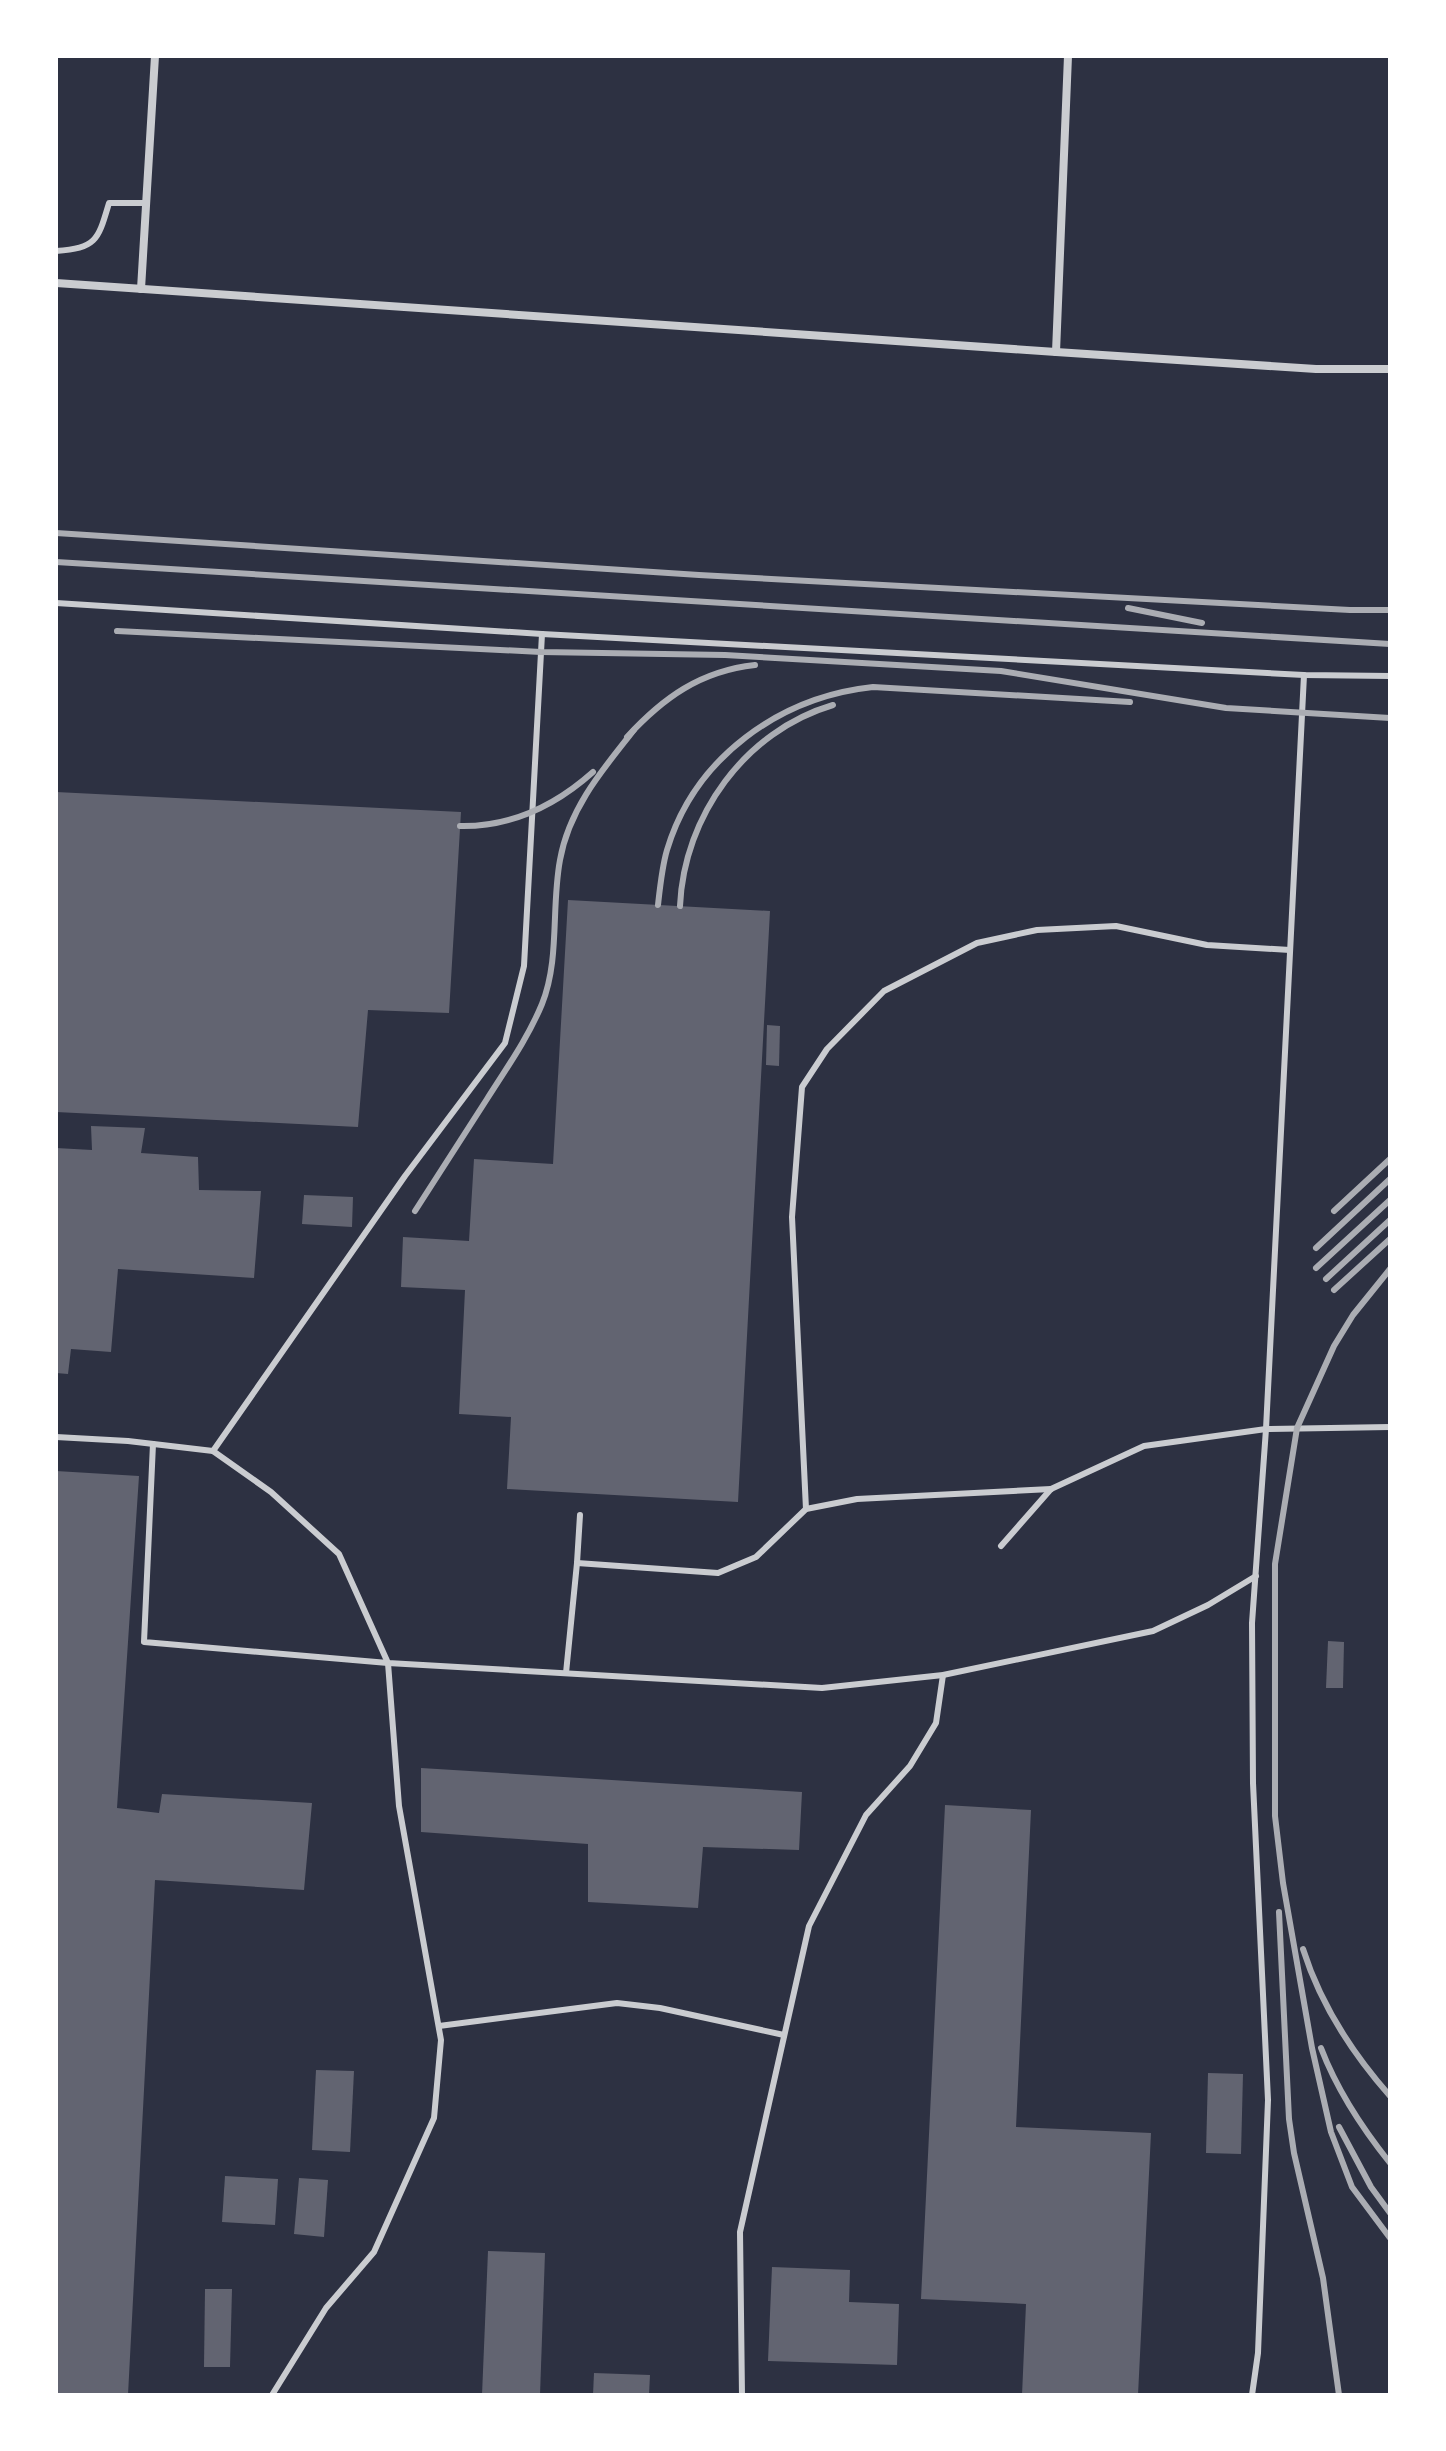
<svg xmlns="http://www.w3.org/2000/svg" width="1446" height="2451" font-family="'Noto Sans',sans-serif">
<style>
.building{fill:#626471}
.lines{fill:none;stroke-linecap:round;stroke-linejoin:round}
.service{stroke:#caccd0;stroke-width:6}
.minor{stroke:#caccd0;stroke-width:8}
.rail{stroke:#abadb3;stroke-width:6}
</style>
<rect width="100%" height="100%" fill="#2d3142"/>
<!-- building -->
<g class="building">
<polygon points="56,792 461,812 449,1013 368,1010 358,1127 56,1112"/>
<polygon points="568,900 770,911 738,1502 507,1489 511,1417 459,1414 465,1290 401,1287 403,1237 469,1241 474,1159 553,1164"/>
<polygon points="767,1025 780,1026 779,1066 766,1065"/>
<polygon points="91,1126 145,1128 141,1153 198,1157 199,1190 261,1191 254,1278 118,1269 111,1352 71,1349 68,1374 56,1373 56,1148 92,1150"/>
<polygon points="304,1195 353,1197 352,1227 302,1224"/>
<polygon points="56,1471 139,1476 117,1808 159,1813 162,1794 312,1803 304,1890 155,1880 128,2395 56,2395"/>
<polygon points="1328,1641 1344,1642 1343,1688 1326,1688"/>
<polygon points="421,1768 802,1792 799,1850 703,1847 698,1908 588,1902 588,1844 421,1832"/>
<polygon points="945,1805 1031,1810 1016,2127 1151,2133 1138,2395 1022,2395 1026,2304 921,2299"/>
<polygon points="316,2070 354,2071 350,2152 312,2150"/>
<polygon points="1208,2073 1243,2074 1241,2154 1206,2153"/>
<polygon points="225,2176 278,2179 275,2225 222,2222"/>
<polygon points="299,2178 328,2180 324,2237 294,2234"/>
<polygon points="488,2251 545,2253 540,2395 482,2395"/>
<polygon points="772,2267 850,2270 849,2302 899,2304 897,2365 768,2361"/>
<polygon points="205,2289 232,2289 230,2367 204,2367"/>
<polygon points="594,2373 650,2375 649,2395 593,2395"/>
</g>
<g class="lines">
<!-- service -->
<g class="service">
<path d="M56,251C97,248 98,240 109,203H146"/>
<polyline points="56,603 542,634 1304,675 1390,676"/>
<polyline points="56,1437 128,1441 213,1451 271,1492 339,1554 388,1663 399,1806 441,2040 434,2118 374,2252 326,2308 272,2395"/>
<polyline points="153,1444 144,1642 388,1663 822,1688 943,1675 1153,1631 1208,1605 1256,1576"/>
<polyline points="213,1451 405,1176 505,1043 524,966 542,634"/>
<polyline points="806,1509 792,1217 802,1087 827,1049 884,991 977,943 1037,930 1116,926 1207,945 1290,950"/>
<polyline points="1001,1546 1051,1489 1144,1446 1266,1429 1390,1427"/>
<polyline points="577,1563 718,1573 756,1557 806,1509 857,1499 1051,1489"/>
<polyline points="566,1673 577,1563 580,1515"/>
<polyline points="439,2026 617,2003 660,2008 784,2035"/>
<polyline points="742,2395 740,2232 809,1926 866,1815 910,1766 936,1723 943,1675"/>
<polyline points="1252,2395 1258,2353 1268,2100 1253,1783 1252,1623 1266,1429 1304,675"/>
</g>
<!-- minor -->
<g class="minor">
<polyline points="56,283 1056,352 1316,369 1390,369"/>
<polyline points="141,289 155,56"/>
<polyline points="1056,352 1068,56"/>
</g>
<!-- rail -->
<g class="rail">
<polyline points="56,533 699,575 1350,610 1390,610"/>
<polyline points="56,562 1390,644"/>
<polyline points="1128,608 1202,623"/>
<polyline points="117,631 541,652 725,655 1001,671 1226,708 1390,718"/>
<path d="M627,737C663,698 700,671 755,665"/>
<path d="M460,826C511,827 556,805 593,772"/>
<path d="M658,905C660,887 662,867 667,850C695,757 780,697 873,687L1130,702"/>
<path d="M680,906C684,816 745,731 833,705"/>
<path d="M415,1211C439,1174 463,1136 487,1099C506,1069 528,1038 542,1004C560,959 551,908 560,860C569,809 602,770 634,730"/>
<polyline points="1334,1211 1390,1159"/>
<polyline points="1316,1248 1390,1179"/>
<polyline points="1316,1268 1390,1200"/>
<polyline points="1390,1269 1353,1315 1334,1346 1297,1428 1275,1564 1275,1816 1283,1883 1312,2048 1331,2132 1352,2187 1390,2238"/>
<polyline points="1326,1279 1390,1220"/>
<polyline points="1334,1290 1390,1239"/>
<polyline points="1279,1912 1289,2119 1294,2153 1323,2278 1339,2395"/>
<path d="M1303,1949C1320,2003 1353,2054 1390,2096"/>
<path d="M1321,2048C1337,2090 1362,2128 1390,2163"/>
<polyline points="1339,2127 1371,2187 1390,2213"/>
</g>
</g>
<!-- border -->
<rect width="1446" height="2451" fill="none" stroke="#ffffff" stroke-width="116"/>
</svg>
